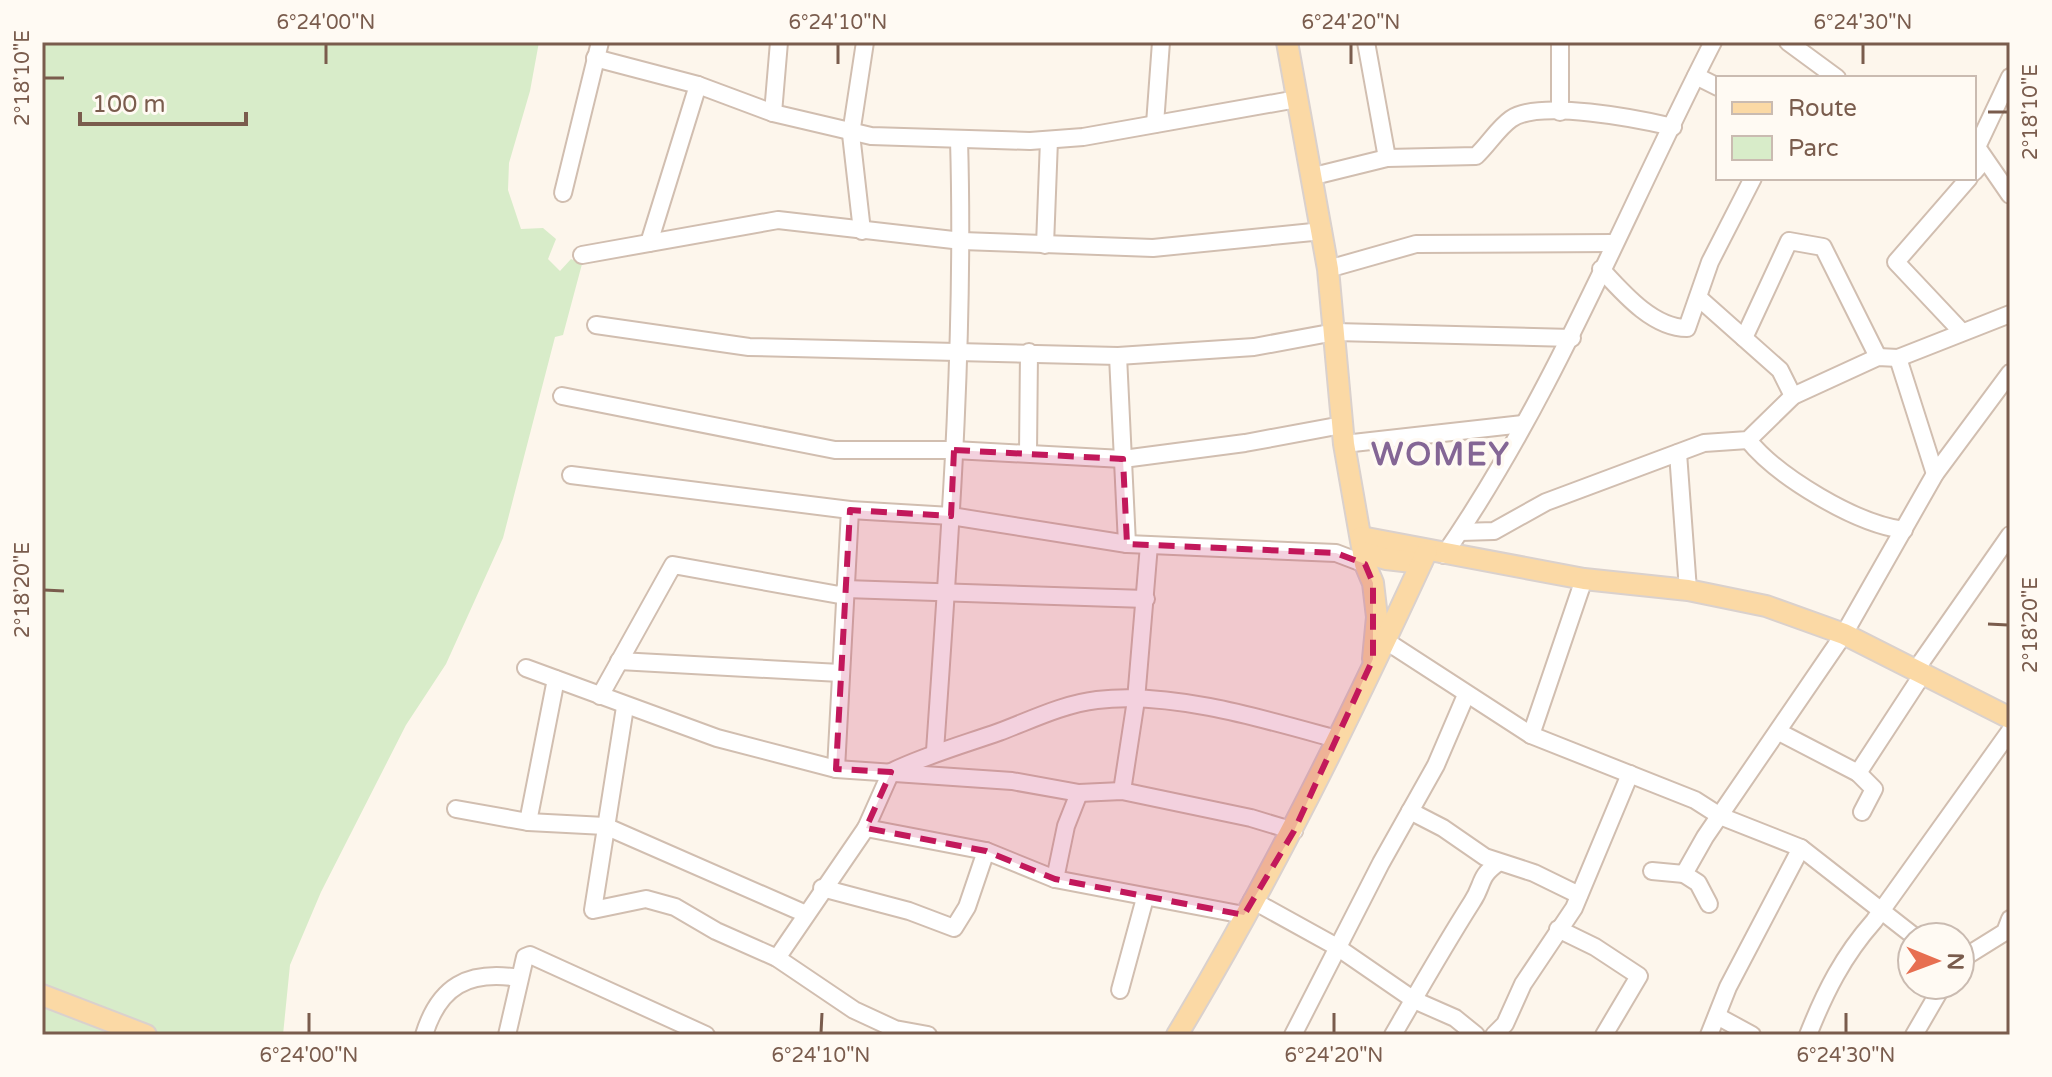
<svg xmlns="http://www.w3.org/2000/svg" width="2052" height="1077" font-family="'Varela Round',sans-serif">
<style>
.green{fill:#d8ecc9}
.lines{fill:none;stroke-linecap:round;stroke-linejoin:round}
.minor-casing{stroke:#d1beb0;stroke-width:20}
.major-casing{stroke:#dad1cd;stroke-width:24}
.minor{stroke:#fff;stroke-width:16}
.major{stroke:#fbd9a5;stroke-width:20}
.marked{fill:#c2185b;fill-opacity:0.2;stroke:#c2185b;stroke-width:6;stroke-dasharray:16 10;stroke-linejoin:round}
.ticks{fill:none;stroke:#7a5c4d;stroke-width:3}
.labels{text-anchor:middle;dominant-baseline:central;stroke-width:7;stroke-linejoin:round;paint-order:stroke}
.district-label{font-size:32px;font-weight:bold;letter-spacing:2px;fill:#846695;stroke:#fffaf3}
.neatline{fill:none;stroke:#7a5c4d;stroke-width:3}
.ticks-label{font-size:20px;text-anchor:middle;fill:#7a5c4d}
</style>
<rect width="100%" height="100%" fill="#fdf6ec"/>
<!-- green -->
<polygon class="green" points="42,42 539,42 530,91 509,163 508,190 521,229 543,228 556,239 548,259 560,271 571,259 582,264 563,335 555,337 503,538 446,664 406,725 321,892 290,965 283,1035 42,1035"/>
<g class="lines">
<defs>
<g id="minor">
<polyline points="1366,42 1387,158"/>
<polyline points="1560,42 1560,112"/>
<polyline points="1788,42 1837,78"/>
<polyline points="595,58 698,85 773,113 871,136 1030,141 1083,137 1297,99"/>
<polyline points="1696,76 1718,87"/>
<polyline points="773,113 779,42"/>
<polyline points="1155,124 1161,42"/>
<polyline points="1979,150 2010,195"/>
<polyline points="1974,172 1980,165 1977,147 2010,77"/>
<path d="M1314,176L1387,158L1476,156C1488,145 1498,128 1511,119C1539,99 1639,119 1673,127"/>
<polyline points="563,193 600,42"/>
<polyline points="862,231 851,134 865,42"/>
<polyline points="649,243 698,85"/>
<polyline points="1045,245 1049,140"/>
<polyline points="582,255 778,220 962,241 1153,248 1323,231"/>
<polyline points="1328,269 1416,244 1613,243"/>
<path d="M1601,269C1623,293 1653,328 1687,328L1710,262L1753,178"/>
<polyline points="1700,299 1780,370 1793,396"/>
<polyline points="596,325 749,347 1118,356 1254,347 1335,332 1572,338"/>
<polyline points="1961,331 1896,262 1969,178"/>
<polyline points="1744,338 1789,241 1823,247 1878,357"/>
<polyline points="1118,356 1127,544"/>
<polyline points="1898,358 1935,474"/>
<polyline points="562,396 835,450 954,450 1123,459 1245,443 1342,425"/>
<path d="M1748,440C1778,477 1856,524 1904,530"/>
<polyline points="1344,444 1523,424"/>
<polyline points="1028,453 1029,352"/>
<polyline points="1678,453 1688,590"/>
<polyline points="571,475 850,510 951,516 1127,544 1336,553 1365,564"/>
<polyline points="1460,532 1494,531 1546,502 1704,443 1748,440 1793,396 1878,357 1898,358 2010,314"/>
<path d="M1444,555C1554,396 1625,213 1713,42"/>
<polyline points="845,589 1146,599"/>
<polyline points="1386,641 1531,735 1695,800 1720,816 1801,848 1915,937"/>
<polyline points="619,661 840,673"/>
<polyline points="526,668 717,738 836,769 1012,781 1079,793 1122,791 1251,818 1294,831"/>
<polyline points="1917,668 2010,535"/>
<polyline points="600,696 673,565 845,596"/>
<polyline points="625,707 593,910 646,899 675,907 716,931 777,958 854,1010 895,1029 928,1035"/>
<polyline points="1779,732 1858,773 1924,672"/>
<polyline points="1531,735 1584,579"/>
<path d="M935,751C949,548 965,344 959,140"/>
<polyline points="836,769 850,510"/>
<polyline points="1858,773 1874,789 1862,812"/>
<polyline points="1122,791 1136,700 1149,545"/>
<polyline points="456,809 528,822 605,826 806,914"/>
<polyline points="1410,811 1443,828 1485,857 1534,873 1579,895"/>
<polyline points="528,822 556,679"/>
<polyline points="866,828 986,851 1055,879 1244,915"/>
<polyline points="1652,871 1684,874 1705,837 1844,634 1935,474 2010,373"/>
<polyline points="1684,874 1698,883 1709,904"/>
<polyline points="1055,879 1066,826 1079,793"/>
<polyline points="822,888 909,911 954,928 967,907 986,851"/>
<polyline points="1252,900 1337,947 1414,1000 1455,1018 1476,1035"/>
<polyline points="1558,929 1595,947 1639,976 1604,1035"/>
<path d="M777,958L866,828L891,772C926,755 962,745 999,732C1031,720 1063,704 1097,700C1172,691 1264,719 1336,739"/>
<polyline points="1960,960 2005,932 2010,919"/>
<polyline points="1120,990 1145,898"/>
<polyline points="1717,1016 1752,1035"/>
<path d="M424,1035C439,986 468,970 519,978"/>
<polyline points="507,1035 525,957 530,955 706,1035"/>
<polyline points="1293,1035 1381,863 1436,765 1466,695"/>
<path d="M1393,1035C1419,990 1444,946 1472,902C1484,884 1478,877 1498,863"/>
<polyline points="1494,1035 1505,1024 1523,984 1574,908 1630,774"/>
<polyline points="1709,1035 1728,987 1801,848"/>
<path d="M1808,1035C1825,992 1843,956 1874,921L2010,731"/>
<polyline points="1914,1035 1943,985"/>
</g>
<g id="major">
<polyline points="1287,42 1328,269 1344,444 1365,564 1373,583 1377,617 1373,659"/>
<polyline points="1361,537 1584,579 1688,590 1766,606 1844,634 2010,718"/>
<polyline points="1363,552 1386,559 1421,563"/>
<polyline points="42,995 146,1035"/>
<path d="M1177,1035C1271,879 1351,716 1427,551"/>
</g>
</defs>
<!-- minor casing -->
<use href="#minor" class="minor-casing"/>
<!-- major casing -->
<use href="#major" class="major-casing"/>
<!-- minor -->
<use href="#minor" class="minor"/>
<!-- major -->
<use href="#major" class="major"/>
</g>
<!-- marked area -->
<path class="marked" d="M954,450L1123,459L1127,544L1336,553L1365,564L1373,583V659L1294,831L1244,915L1055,879L986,851L866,828L891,772L836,769L850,510L951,516Z"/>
<!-- ticks -->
<path class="ticks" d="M326,64V44M838,64V44M1351,64V44M1863,64V44M44,78H64M1988,112H2008M44,590L64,591M1988,624L2008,625M309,1033V1013M821,1033L822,1013M1334,1033V1013M1846,1033V1013"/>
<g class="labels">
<!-- district labels -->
<g class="district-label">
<text x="1441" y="455">WOMEY</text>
</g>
</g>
<!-- border -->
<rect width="2052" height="1077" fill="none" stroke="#fffaf3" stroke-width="88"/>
<!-- legend -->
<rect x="1716" y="76" width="260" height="104" fill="#fffaf3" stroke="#cabbb1" stroke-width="2"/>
<rect x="1732" y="102" width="40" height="12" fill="#fbd9a5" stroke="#cabbb1" stroke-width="2"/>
<text x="1788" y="116" font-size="24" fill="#7a5c4d">Route</text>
<rect x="1732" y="136" width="40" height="24" fill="#d8ecc9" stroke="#cabbb1" stroke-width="2"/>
<text x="1788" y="156" font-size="24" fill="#7a5c4d">Parc</text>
<!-- north arrow -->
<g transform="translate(1936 961) rotate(91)"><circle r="38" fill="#fffaf3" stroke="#cabbb1" stroke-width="2"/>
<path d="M0-6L14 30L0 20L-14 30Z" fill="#e76f51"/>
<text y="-12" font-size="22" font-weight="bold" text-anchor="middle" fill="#7a5c4d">N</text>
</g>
<!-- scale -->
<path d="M80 112v12h166v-12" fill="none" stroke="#7a5c4d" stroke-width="4"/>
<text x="92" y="112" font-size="24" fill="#7a5c4d" stroke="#fffaf3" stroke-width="6" paint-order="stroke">100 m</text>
<rect x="44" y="44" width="1964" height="989" class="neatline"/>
<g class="ticks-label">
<text x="326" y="29">6°24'00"N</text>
<text x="838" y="29">6°24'10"N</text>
<text x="1351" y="29">6°24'20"N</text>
<text x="1863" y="29">6°24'30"N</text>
<text transform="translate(22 78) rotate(-90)" y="7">2°18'10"E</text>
<text transform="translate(2030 112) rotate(-90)" y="7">2°18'10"E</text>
<text transform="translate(22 590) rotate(-90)" y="7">2°18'20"E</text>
<text transform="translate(2030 625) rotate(-90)" y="7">2°18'20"E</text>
<text x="309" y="1062">6°24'00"N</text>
<text x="821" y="1062">6°24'10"N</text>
<text x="1334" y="1062">6°24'20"N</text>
<text x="1846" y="1062">6°24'30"N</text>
</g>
</svg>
